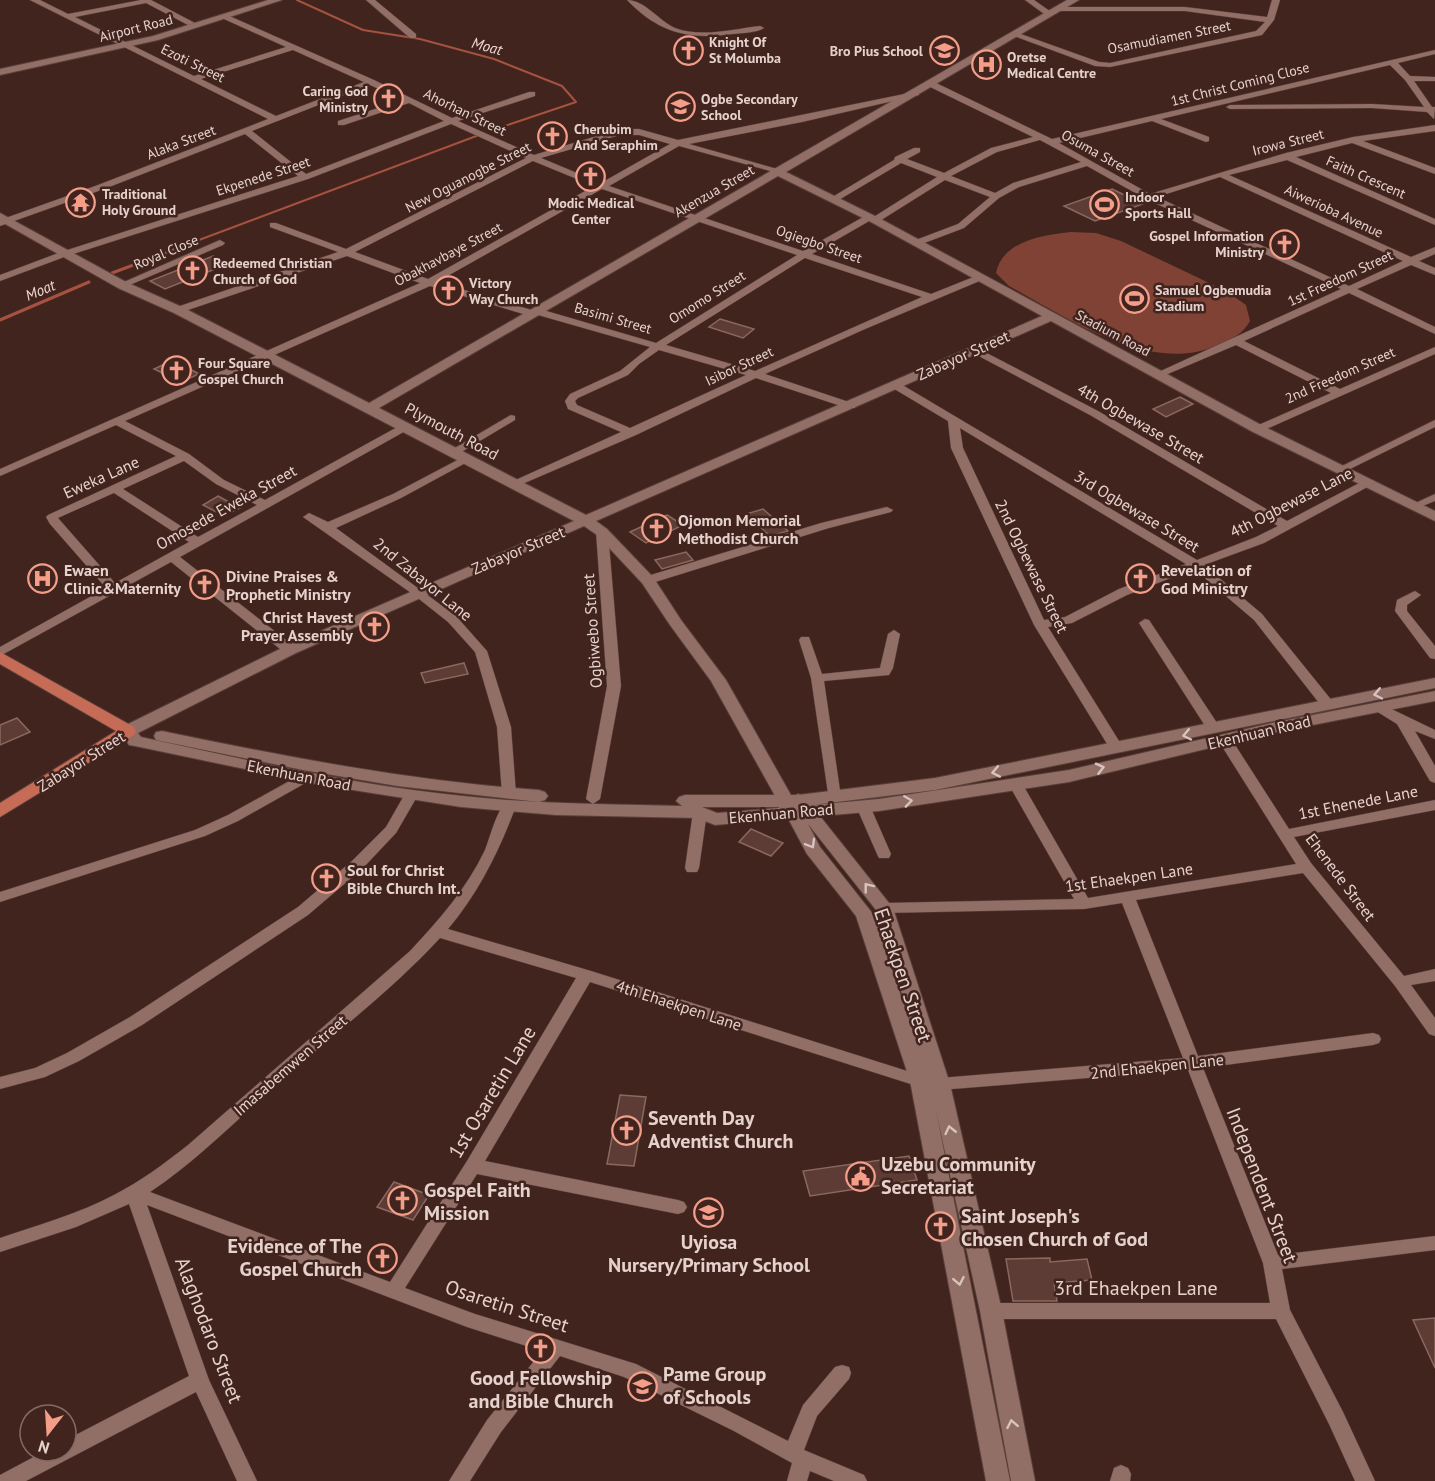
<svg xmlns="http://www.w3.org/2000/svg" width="1435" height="1481" font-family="'PT Sans',sans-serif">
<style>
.green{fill:#7f4234}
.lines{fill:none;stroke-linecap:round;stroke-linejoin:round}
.stream-far1{stroke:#a55240;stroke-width:2}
.stream{stroke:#a55240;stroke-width:3}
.building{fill:#5c3c35;stroke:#8a685f;stroke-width:1.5}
.minor-casing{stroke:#593f3a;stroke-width:1}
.tertiary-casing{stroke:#593f3a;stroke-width:2}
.secondary-casing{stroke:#593f3a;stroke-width:2}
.primary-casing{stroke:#593f3a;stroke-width:2}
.minor{fill:#916e66;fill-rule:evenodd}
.tertiary{fill:#916e66;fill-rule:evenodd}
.secondary{fill:#916e66;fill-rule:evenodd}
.primary{fill:#c56b56;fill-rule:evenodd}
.oneway{stroke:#d9c3be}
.labels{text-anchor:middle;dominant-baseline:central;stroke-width:5;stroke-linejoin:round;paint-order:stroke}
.far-street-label{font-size:14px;fill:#e6d2cd;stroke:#42241e}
.far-poi-label{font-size:14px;font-weight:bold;fill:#e6d2cd;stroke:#42241e;text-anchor:start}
.far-water-label{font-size:15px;font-style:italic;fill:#efd7d1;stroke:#42241e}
.street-label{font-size:16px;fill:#e6d2cd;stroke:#42241e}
.poi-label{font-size:16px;font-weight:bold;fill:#e6d2cd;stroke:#42241e;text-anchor:start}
.near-street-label{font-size:20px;fill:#e6d2cd;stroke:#42241e}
.near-poi-label{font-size:20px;font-weight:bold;fill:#e6d2cd;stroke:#42241e;text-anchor:start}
</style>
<rect width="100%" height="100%" fill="#42241e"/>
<!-- green -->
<path class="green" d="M1071,232L1096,233L1121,241L1226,291L1246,305L1250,321C1242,335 1233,338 1218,345C1149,376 1068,318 1009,286L996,273C1002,241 1043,235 1071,232Z"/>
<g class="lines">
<!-- stream-far1 -->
<g class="stream-far1">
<polyline points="297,0 363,30 420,39 494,59 562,86 576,102 490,131"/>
<polyline points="175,249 479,135"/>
</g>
<!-- stream -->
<g class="stream">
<polyline points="112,273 179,248"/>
<polyline points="0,320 89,282"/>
</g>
</g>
<!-- building -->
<g class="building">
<polygon points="1112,189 1143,204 1095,221 1064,206"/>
<polygon points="213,256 228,264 165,289 150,281"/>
<polygon points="720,319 754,329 743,338 709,327"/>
<polygon points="173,360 199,374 181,382 154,369"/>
<polygon points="1180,397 1193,404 1166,417 1153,409"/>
<polygon points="218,496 240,508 224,516 203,505"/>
<polygon points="763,509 788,531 770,536 746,514"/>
<polygon points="667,515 683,525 646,543 630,532"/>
<polygon points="686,552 693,560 662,569 655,560"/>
<polygon points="464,663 468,674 425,683 421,673"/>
<polygon points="17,718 30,732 0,745 0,725"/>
<polygon points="751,829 783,843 771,856 739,842"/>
<polygon points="620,1095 646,1097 634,1166 607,1164"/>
<polygon points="909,1156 917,1180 810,1196 803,1171"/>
<polygon points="394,1182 429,1195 413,1220 377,1207"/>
<polygon points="1050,1258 1050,1262 1087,1259 1092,1280 1054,1283 1057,1301 1013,1301 1006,1259"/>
<polygon points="1435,1318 1435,1368 1413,1320"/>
</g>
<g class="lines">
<defs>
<g id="minor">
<path d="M30,0H40L68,14L141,0H151L195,23L188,25L146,3L75,17L194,76L286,47L224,19L223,17L227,15L374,80L452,118L529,92H535V96L458,121L534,155L620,129H639L678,140L919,91V95L802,122L689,144L781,170V174L679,146L609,186L803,251L865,216L872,218L937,177L901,163L837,201L829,199L894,160L895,157L914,148H920V152L907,159L944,173L991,148L1033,137L928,86V82H934L1052,139L1435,50V54L1398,63L1410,76L1435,77V81H1414L1432,107H1435L1434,119L1427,112L1372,108L1230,109L1226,107L1230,105L1372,104L1424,107L1405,80L1390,65L1161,119L1209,137V141L1206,142L1152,121L1059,143L1150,194L1286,153L1353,137L1435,125V131L1363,141L1435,168V174L1352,143L1296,157L1435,219V225L1287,160L1229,175L1411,257L1435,247V254L1419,261L1435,268V275L1411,265L1357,289L1435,327V334L1349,293L1244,341L1340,389L1435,347V354L1262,431H1254V427L1331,393L1236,345L1163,376H1155L1154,374L1341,289L1146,199L1087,166L1019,187L999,198L964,228L919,245H913V241L958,224L990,197L945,180L878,222L871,220L812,254L931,294L976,276H982V280L865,329L765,374L855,404V408H847L756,378L636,435L513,488L507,485L509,483L621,432L568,409L565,401L570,394L620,371L650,347L538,315L530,316L430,286L125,421L189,454L224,480L265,500L401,425H409V429L180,557L295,647L296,650L295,653H285L171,562L0,656V647L106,588L50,524L46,517L48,515L176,456L116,425L0,476V469L420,283L347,256L182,312H174V308L338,252L270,227V223H276L346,249L526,158L451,124L308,179L67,256L0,281V275L61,252L298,176L245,134L104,189L0,226V220L98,185L268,119ZM293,50L364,82L276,116L201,79ZM370,85L403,100L338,121V125H344L409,103L444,121L306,174L252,131ZM620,135H639L670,144L601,183L541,158ZM1040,140L1081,162L1013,183L995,193L951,176L997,152ZM533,161L594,186L428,279L355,252ZM1220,177L1403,261L1349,286L1157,197ZM602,189L797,255L656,343L543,310L535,311L437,282ZM805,258L922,297L755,371L666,345ZM659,350L746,375L630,428L577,405L575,401L578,398L628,375L639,364ZM184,461L216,484L257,505L198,537L123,489ZM114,493L189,542L115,583L58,518Z"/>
<polygon points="366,0 375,0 416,34 416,38 410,38"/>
<path d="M627,0C645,0 659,21 675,28C701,38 734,29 760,26L764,28C756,33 742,33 732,34C688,40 659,33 627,0Z"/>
<polygon points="1025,0 1034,0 1054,14 1047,16"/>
<polygon points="1272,0 1280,0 1274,20 1262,35 1110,67 1095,66 1011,35 1018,33 1099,62 1110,63 1256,31 1265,22 1185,11 1058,11 1054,9 1055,7 1185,7 1267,17"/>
<polygon points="220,240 225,243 223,245 125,287 117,285"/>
<path d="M977,348L1098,411L1287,521L1365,480H1373V484L1264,543L1204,565L1262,614L1333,702L1335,705L1333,708H1323L1254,620L1194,569L1127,595L1072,623L1048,627L1124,749L1122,752H1112L1034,625L951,448L948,421L891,387V383H899L1197,560L1256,537L1278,526L1090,415L973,353L972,351ZM960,428L1186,564L1119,589L1065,617L1044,620L963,448Z"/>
<polygon points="511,415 515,416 515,420 458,454 454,455 448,452"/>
<polygon points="1435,420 1435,427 1346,471 1342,472 1336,469"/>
<polygon points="467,455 473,458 471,460 401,498 336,528 456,616 487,651 511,727 516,794 509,799 502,794 497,727 475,652 448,622 414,595 303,517 309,513 328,522 393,494"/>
<polygon points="1435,494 1435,501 1415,509 1409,506"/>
<polygon points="887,507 893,510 891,512 829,528 652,583 644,583 642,580 644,577 821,523"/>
<polygon points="602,528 608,532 621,686 600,799 593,804 586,799 607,686 596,532"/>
<polygon points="1415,591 1421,595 1407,605 1407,611 1435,646 1435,659 1430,658 1395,611 1397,600"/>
<polygon points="1145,619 1149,620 1219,726 1221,729 1219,732 1209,732 1139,623"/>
<polygon points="894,630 900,634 893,668 889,675 824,681 841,797 834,802 829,800 811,678 799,640 801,637 809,637 822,674 880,668 888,634"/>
<polygon points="1381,704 1435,730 1435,739 1415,731 1435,766 1435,783 1430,781 1397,724 1376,711 1374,708 1376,705"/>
<polygon points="1225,736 1230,737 1289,829 1435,800 1435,810 1294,837 1311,863 1404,976 1435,969 1435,981 1411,985 1435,1018 1435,1036 1429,1034 1395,986 1303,873 1136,900 1198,1056 1373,1033 1379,1035 1381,1039 1379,1043 1373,1045 1203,1068 1278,1255 1435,1236 1435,1250 1282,1269 1290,1310 1343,1412 1375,1481 1355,1481 1329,1424 1276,1319 991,1319 985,1317 982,1311 985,1305 991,1303 1270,1303 1263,1263 1188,1070 940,1090 934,1088 932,1084 934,1080 940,1078 1183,1058 1122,903 1084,909 884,913 879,912 877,908 879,904 884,903 1074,899 1009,785 1016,780 1023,785 1088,898 1296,864 1218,740"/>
<polygon points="304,773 311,778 309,781 238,821 205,836 0,902 0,892 195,830 228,815"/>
<polygon points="411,790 418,795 396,833 363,868 308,915 142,1025 79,1061 45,1077 0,1089 0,1077 35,1068 67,1053 130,1017 298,907 353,860 386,827 406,792"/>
<path d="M509,801L516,806C499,851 479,892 448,929L591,971L926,1077L928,1081L926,1085L920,1087L590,982L485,1161L678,1200L684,1202L687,1207L684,1212L678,1214L477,1174L405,1288L475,1314L636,1364L788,1441L803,1405L835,1367L842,1365L849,1367L851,1373L849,1379L817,1416L804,1450L864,1475L867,1481H834L810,1471L807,1481H787L792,1463L732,1430L624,1377L560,1356L501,1432L470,1481H449L487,1420L542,1351L467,1327L147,1205L209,1380L257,1481H237L196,1392L26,1481H0V1475L45,1451H66V1440L189,1376L129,1204L76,1227L0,1252V1238C38,1225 78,1214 114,1195C141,1181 164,1164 188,1145L410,951C439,920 467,888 485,850C490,838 498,804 509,801ZM440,938L576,978L467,1161L390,1282L150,1192C201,1158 243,1113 290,1073C340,1029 394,988 440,938Z"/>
<polygon points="863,801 870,806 891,854 889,858 879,858 877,854 856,806"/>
<polygon points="700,807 707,812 699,868 697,872 687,872 685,868 693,812"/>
<polygon points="1121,1465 1128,1468 1131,1474 1130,1481 1110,1481 1114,1468"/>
</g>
<path id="tertiary" d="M1067,0H1079L786,172L879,218L1263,426L1435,511V521L1253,432L1051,321L596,521L607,529L653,577L681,620L726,680L792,797L798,794L804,796L893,908L950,1084L1002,1311L1035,1481H1011L980,1311L936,1111L1010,1481H986L910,1081L856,916L807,854L790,822L774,801V794L711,681L670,625L642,583L597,535L584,526L296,653L134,735H122L120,731L122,727L284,647L574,521L174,313L118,288L0,221V213L126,282L182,307L369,403ZM778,176L871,222L1042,316L586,515L379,408ZM808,824L876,910L919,1049L873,914L820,847Z"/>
<g id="secondary">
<polygon points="268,0 282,0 158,40 0,75 0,69 153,36"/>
<path d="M1435,678V688L935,790L812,805L879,799L1069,770L1272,723L1435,691V701L1272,733L1069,782L879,811L715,825L697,818L556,815L461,807L321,785L135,746L129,745L120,731L122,727C132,725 135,729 141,737C247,760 354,785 463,796C536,804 609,804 682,806L676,801L679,797L685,795H798L935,778ZM702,807H791L717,813Z"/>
<path d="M162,731C287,757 411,781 539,790L545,792L548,796L545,800L539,802L397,786L303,770L156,740L154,736L156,732Z"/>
</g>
<polygon id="primary" points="0,652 134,727 136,731 134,735 0,817 0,803 116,731 0,664"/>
</defs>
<!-- minor casing -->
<use href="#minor" class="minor-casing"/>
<!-- tertiary casing -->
<use href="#tertiary" class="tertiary-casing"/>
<!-- secondary casing -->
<use href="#secondary" class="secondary-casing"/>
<!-- primary casing -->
<use href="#primary" class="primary-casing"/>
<!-- minor -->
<use href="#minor" class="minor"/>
<!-- tertiary -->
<use href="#tertiary" class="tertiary"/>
<!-- secondary -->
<use href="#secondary" class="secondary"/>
<!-- primary -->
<use href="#primary" class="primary"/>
</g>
<!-- one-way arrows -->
<defs><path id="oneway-chevron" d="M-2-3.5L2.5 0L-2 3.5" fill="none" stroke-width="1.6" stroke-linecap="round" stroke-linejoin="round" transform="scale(1.5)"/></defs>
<g class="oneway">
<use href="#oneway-chevron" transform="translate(1378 694) rotate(168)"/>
<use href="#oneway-chevron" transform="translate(1187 735) rotate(168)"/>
<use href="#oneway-chevron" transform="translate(1100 768) rotate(-14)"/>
<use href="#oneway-chevron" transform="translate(996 772) rotate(169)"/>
<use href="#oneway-chevron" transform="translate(908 801) rotate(-8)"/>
<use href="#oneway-chevron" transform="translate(811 844) rotate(60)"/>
<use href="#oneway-chevron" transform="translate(868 887) rotate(-128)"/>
<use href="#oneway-chevron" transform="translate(950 1130) rotate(-103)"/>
<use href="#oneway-chevron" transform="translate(959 1281) rotate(79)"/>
<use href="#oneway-chevron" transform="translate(1012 1424) rotate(-101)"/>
</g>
<!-- icons -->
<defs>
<symbol id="church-ring" viewBox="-11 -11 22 22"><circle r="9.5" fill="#42241e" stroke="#f49e89" stroke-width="1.5"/><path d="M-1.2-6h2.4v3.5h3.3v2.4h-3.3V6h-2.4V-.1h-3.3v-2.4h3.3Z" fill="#f49e89"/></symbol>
<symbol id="school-ring" viewBox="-11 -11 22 22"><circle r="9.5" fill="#42241e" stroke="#f49e89" stroke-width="1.5"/><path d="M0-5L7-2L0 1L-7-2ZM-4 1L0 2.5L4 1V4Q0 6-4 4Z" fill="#f49e89"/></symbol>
<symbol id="hospital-ring" viewBox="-11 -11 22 22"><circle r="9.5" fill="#42241e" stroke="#f49e89" stroke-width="1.5"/><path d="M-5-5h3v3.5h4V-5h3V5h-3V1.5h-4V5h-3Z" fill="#f49e89"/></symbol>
<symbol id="temple-ring" viewBox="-11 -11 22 22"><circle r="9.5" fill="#42241e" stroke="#f49e89" stroke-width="1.5"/><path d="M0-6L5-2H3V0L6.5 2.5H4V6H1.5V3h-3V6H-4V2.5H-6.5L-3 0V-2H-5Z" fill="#f49e89"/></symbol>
<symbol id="stadium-ring" viewBox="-11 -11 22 22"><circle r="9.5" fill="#42241e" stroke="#f49e89" stroke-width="1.5"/><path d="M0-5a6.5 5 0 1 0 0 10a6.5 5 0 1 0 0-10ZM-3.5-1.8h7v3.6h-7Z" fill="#f49e89"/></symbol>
<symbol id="civic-ring" viewBox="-11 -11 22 22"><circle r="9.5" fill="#42241e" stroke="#f49e89" stroke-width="1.5"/><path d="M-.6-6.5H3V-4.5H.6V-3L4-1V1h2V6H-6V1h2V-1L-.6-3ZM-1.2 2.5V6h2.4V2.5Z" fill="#f49e89"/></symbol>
</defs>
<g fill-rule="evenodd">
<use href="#church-ring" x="672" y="34" width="33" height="33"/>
<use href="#school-ring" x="928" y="34" width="33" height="33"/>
<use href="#hospital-ring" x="970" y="48" width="33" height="33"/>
<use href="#church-ring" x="372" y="82" width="33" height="33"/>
<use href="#school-ring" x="664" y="90" width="33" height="33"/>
<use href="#church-ring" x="536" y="120" width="33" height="33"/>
<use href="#church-ring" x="574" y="160" width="33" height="33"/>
<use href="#temple-ring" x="64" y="186" width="33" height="33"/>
<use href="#stadium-ring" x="1088" y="188" width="33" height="33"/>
<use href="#church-ring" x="1268" y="228" width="33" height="33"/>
<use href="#church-ring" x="176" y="254" width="33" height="33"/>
<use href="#church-ring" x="432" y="274" width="33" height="33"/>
<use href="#stadium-ring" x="1118" y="282" width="33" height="33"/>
<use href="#church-ring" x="160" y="354" width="33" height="33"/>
<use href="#church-ring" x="640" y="512" width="33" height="33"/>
<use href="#hospital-ring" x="26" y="562" width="33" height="33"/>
<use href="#church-ring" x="1124" y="562" width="33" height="33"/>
<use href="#church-ring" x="188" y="568" width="33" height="33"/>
<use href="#church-ring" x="358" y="610" width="33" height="33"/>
<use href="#church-ring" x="310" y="862" width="33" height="33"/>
<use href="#church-ring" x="610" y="1114" width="33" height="33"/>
<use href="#civic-ring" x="844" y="1160" width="33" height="33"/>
<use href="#church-ring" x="386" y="1184" width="33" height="33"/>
<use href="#school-ring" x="692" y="1196" width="33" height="33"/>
<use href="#church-ring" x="924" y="1210" width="33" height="33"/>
<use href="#church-ring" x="366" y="1242" width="33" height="33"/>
<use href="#church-ring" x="524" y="1332" width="33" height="33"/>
<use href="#school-ring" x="626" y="1370" width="33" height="33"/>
</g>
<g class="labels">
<!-- far-street labels -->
<g class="far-street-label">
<text transform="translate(136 28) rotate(-14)">Airport Road</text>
<text transform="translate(1169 37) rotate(-11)">Osamudiamen Street</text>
<text transform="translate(193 63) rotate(26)">Ezoti Street</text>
<text transform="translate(1240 84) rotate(-14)">1st Christ Coming Close</text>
<text transform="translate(465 112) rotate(26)">Ahorhan Street</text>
<text transform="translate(181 142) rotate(-21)">Alaka Street</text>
<text transform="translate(1288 142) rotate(-14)">Irowa Street</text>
<text transform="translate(1098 153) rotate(29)">Osuma Street</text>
<text transform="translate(263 176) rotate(-18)">Ekpenede Street</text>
<text transform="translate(468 177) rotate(-27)">New Oguanogbe Street</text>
<text transform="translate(1366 177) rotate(24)">Faith Crescent</text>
<text transform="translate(714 191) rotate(-30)">Akenzua Street</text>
<text transform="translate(1334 211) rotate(25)">Aiwerioba Avenue</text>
<text transform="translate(819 244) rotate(19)">Ogiegbo Street</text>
<text transform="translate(166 252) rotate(-23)">Royal Close</text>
<text transform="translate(448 254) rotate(-28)">Obakhavbaye Street</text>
<text transform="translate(1340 278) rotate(-25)">1st Freedom Street</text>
<text transform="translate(707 297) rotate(-32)">Omomo Street</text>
<text transform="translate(613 318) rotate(16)">Basimi Street</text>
<text transform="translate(1113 333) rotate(28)">Stadium Road</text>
<text transform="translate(739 366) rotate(-25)">Isibor Street</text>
<text transform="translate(1340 375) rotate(-24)">2nd Freedom Street</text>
</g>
<!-- far-poi labels -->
<g class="far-poi-label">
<text x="709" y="42">Knight Of<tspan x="709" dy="16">St Molumba</tspan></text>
<text x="923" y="51" text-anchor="end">Bro Pius School</text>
<text x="1007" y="57">Oretse<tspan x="1007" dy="16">Medical Centre</tspan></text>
<text x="368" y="91" text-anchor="end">Caring God<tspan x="368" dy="16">Ministry</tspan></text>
<text x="701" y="99">Ogbe Secondary<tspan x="701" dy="16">School</tspan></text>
<text x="574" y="129">Cherubim<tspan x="574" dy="16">And Seraphim</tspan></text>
<text x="102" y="194">Traditional<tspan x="102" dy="16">Holy Ground</tspan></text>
<text x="1125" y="197">Indoor<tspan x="1125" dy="16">Sports Hall</tspan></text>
<text x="591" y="203" text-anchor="middle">Modic Medical<tspan x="591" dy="16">Center</tspan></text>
<text x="1264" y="236" text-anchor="end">Gospel Information<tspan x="1264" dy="16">Ministry</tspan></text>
<text x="213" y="263">Redeemed Christian<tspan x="213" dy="16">Church of God</tspan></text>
<text x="469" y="283">Victory<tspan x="469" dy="16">Way Church</tspan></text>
<text x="1155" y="290">Samuel Ogbemudia<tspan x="1155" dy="16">Stadium</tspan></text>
<text x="198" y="363">Four Square<tspan x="198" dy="16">Gospel Church</tspan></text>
</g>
<!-- far-water labels -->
<g class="far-water-label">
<text transform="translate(487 46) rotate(15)">Moat</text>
<text transform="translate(40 290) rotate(-23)">Moat</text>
</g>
<!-- street labels -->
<g class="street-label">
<text transform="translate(963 355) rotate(-24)">Zabayor Street</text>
<text transform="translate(1141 423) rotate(30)">4th Ogbewase Street</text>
<text transform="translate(452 431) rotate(28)">Plymouth Road</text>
<text transform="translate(101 477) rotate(-24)">Eweka Lane</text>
<text transform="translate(1291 502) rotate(-27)">4th Ogbewase Lane</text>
<text transform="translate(226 507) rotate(-29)">Omosede Eweka Street</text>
<text transform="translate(1137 511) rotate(31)">3rd Ogbewase Street</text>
<text transform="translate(518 550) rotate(-23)">Zabayor Street</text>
<text transform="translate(1032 566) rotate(64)">2nd Ogbewase Street</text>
<text transform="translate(423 579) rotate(39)">2nd Zabayor Lane</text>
<text transform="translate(592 631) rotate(-94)">Ogbiwebo Street</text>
<text transform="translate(1259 732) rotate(-13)">Ekenhuan Road</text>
<text transform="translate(81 761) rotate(-32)">Zabayor Street</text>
<text transform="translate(299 775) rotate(11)">Ekenhuan Road</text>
<text transform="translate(1358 802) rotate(-11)">1st Ehenede Lane</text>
<text transform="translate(781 813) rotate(-5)">Ekenhuan Road</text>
<text transform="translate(1129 877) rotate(-8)">1st Ehaekpen Lane</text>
<text transform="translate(1341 877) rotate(53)">Ehenede Street</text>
<text transform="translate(679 1005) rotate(18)">4th Ehaekpen Lane</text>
<text transform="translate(290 1065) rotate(-41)">Imasabemwen Street</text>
<text transform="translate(1157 1066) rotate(-6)">2nd Ehaekpen Lane</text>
</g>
<!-- poi labels -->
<g class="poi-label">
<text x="678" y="520">Ojomon Memorial<tspan x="678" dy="18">Methodist Church</tspan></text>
<text x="64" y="570">Ewaen<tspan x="64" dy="18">Clinic&amp;Maternity</tspan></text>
<text x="1161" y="570">Revelation of<tspan x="1161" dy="18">God Ministry</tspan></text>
<text x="226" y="576">Divine Praises &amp;<tspan x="226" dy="18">Prophetic Ministry</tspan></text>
<text x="353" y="617" text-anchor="end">Christ Havest<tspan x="353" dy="18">Prayer Assembly</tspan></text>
<text x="347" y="870">Soul for Christ<tspan x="347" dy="18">Bible Church Int.</tspan></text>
</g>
<!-- near-street labels -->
<g class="near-street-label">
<text transform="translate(903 975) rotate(71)">Ehaekpen Street</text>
<text transform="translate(492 1092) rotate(-59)">1st Osaretin Lane</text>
<text transform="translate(1262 1185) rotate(69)">Independent Street</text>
<text x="1136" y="1288">3rd Ehaekpen Lane</text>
<text transform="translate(507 1306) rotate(18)">Osaretin Street</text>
<text transform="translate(209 1330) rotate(69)">Alaghodaro Street</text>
</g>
<!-- near-poi labels -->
<g class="near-poi-label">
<text x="648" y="1118">Seventh Day<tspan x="648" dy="23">Adventist Church</tspan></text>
<text x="881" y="1164">Uzebu Community<tspan x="881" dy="23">Secretariat</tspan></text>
<text x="424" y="1190">Gospel Faith<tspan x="424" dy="23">Mission</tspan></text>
<text x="961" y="1216">Saint Joseph's<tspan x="961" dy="23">Chosen Church of God</tspan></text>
<text x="709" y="1242" text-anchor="middle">Uyiosa<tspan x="709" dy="23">Nursery/Primary School</tspan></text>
<text x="362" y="1246" text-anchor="end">Evidence of The<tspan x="362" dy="23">Gospel Church</tspan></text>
<text x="663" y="1374">Pame Group<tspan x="663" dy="23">of Schools</tspan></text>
<text x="541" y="1378" text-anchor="middle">Good Fellowship<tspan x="541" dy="23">and Bible Church</tspan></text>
</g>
</g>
<!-- north arrow -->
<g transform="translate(48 1433) rotate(197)"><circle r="28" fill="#42241e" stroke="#846a64" stroke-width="1.5"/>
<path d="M0-4.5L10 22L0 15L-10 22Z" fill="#f49e89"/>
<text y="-9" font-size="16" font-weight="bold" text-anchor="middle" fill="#e6d2cd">N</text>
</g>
</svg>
